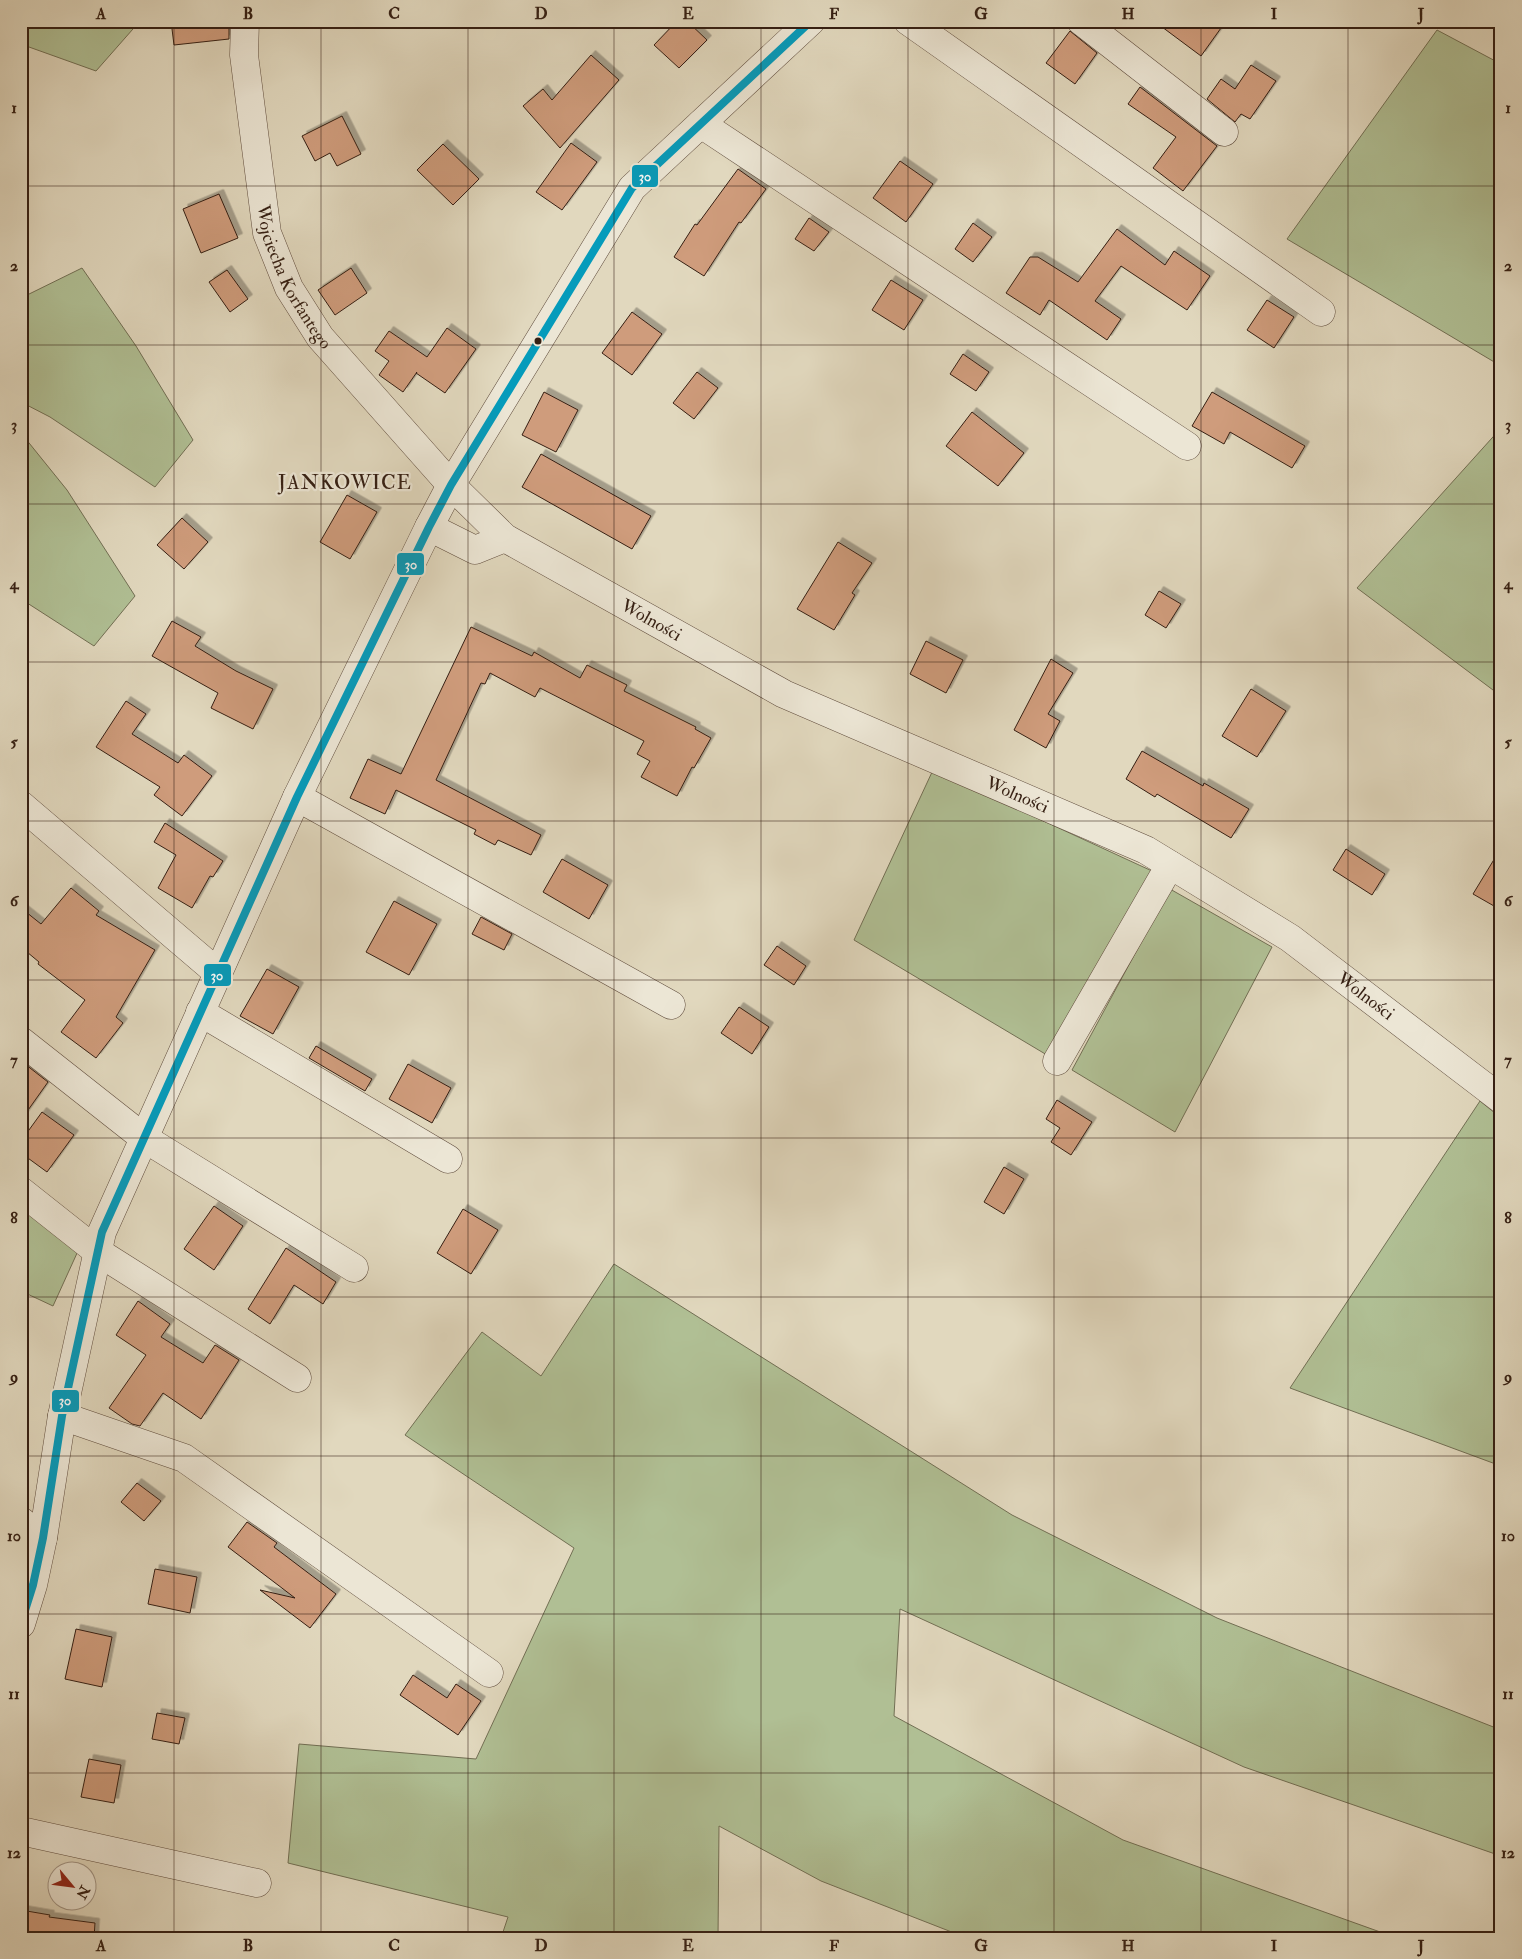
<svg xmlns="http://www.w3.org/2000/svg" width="1522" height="1959" font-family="'IM FELL Double Pica',serif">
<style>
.green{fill:#b0bf94;stroke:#726f54}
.building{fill:#cf9c7c;stroke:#351f13;filter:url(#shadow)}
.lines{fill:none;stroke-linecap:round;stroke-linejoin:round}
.minor-casing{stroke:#604d3e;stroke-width:29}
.minor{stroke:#ece6d5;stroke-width:28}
.bus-1-casing{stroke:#ece6d5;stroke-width:11}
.bus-1{stroke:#059bbb;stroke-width:8}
.grid{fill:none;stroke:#351f13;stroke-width:1;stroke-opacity:0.55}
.bus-dot{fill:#351f13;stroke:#ece6d5;stroke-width:2}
.labels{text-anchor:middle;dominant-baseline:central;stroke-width:4.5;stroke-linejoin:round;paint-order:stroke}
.street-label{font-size:18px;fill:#351f13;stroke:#ece6d5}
.quarter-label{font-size:20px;letter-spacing:1px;fill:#351f13;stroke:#ece6d5}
.line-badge{stroke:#ece6d5;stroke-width:2}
.badge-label{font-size:14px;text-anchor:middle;font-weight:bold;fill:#fff}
.neatline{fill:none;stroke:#351f13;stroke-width:2}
.grid-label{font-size:16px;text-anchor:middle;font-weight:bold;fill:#351f13}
</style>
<defs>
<filter id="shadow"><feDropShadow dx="4.5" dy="-4.5" stdDeviation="0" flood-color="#0004"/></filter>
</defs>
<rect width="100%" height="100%" fill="#e1d8be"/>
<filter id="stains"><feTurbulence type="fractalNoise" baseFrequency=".004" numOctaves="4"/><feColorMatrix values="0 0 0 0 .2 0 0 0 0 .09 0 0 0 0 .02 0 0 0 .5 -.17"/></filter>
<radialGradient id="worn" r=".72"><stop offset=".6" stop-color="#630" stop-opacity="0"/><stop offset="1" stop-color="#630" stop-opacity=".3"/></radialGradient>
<!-- green -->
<g class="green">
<polygon points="21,21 140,21 96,71 29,47 21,47"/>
<polygon points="1437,30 1501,64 1501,366 1287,239"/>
<polygon points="82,268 136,346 193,440 155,487 50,417 21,402 21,298"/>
<polygon points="1501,428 1501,696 1357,588"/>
<polygon points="21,433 67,490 135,596 94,646 21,599"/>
<polygon points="933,770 1152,871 1057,1061 854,940"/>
<polygon points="1170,889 1272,947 1175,1132 1072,1070"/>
<polygon points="1480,1101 1501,1118 1501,1466 1290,1388"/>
<polygon points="21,1206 78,1251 53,1306 21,1291"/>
<polygon points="614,1264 1012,1515 1217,1618 1501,1730 1501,1856 1244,1767 900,1609 894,1716 1123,1840 1397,1938 967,1938 821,1881 719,1826 718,1938 501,1938 508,1917 288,1863 299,1744 476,1759 574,1548 405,1435 482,1332 541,1376"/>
</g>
<!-- building -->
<g class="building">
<polygon points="171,21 229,21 229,39 174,45"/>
<polygon points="677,21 687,21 707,40 679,68 654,45"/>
<polygon points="1154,21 1226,21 1201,56"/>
<polygon points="1070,31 1097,53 1075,84 1046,63"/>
<polygon points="591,55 619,80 560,148 523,106 543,89 552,100"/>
<polygon points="1251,65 1276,81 1250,119 1241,114 1235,122 1207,99 1221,79 1235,89"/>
<polygon points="1140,87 1217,146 1183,191 1153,168 1176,137 1128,104"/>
<polygon points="342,116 361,154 337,166 330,153 315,161 302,136"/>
<polygon points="571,143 597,162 562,210 536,192"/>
<polygon points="443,144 479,179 453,205 417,170"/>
<polygon points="900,161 933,184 906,222 873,198"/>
<polygon points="738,169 766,189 741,223 739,222 704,276 674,257 695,224 697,225"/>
<polygon points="219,194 238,238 201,253 183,209"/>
<polygon points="809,218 829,232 814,251 795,239"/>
<polygon points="973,223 992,237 973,262 955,249"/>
<polygon points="1117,229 1165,265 1174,251 1210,276 1187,310 1121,266 1095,301 1121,319 1107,340 1049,300 1040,315 1006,293 1030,257 1038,257 1078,282"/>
<polygon points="351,268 367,293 335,315 318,290"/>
<polygon points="227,270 248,299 230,312 209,282"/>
<polygon points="891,280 923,300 904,330 872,310"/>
<polygon points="1267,300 1294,317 1274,348 1247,330"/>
<polygon points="632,312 662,334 632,375 602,353"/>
<polygon points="447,328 476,349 445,393 416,373 417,372 403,392 379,375 389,361 375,351 389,331 427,357"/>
<polygon points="963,354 989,372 976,391 950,374"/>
<polygon points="697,372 718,388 694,419 673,403"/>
<polygon points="544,392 578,410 556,452 522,435"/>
<polygon points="1212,392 1305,446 1292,468 1230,432 1224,444 1192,426"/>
<polygon points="972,412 1024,453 998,486 946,446"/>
<polygon points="541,454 651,516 632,549 522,487"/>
<polygon points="347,495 377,512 350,559 320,542"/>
<polygon points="182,518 208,542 184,569 157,545"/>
<polygon points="838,542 872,563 852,593 855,595 834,630 797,609"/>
<polygon points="1159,591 1181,604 1166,628 1145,615"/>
<polygon points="172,621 201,637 195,646 236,671 273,689 253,729 211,708 218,693 152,656"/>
<polygon points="471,627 532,656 534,652 580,678 587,665 627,685 624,691 696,727 695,729 711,738 694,768 692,767 677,796 641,777 650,761 637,754 644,741 540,688 535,697 490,673 485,684 481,683 436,780 541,835 531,855 498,840 495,845 474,834 476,830 396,790 385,814 350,798 368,759 401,774"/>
<polygon points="926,641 963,660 946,693 910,674"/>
<polygon points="1051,659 1073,673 1048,714 1060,721 1046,748 1014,730"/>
<polygon points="1251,689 1286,711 1257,757 1222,736"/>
<polygon points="126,701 146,714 132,734 178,763 184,755 212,776 182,816 154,795 160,787 96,747"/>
<polygon points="1142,751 1203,786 1204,783 1249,809 1231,838 1157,794 1155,797 1126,779"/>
<polygon points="165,823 223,861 213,877 210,876 192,908 158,888 176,855 154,842"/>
<polygon points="1501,848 1501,910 1473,894"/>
<polygon points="1346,849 1385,874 1372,895 1333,870"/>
<polygon points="562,859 608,885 589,919 543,892"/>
<polygon points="71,888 99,911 96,915 155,950 116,1017 123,1023 96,1058 61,1032 85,1000 38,964 39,962 21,947 21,908 41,924"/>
<polygon points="394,901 437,924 409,975 366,952"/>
<polygon points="481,917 512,934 504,950 472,934"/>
<polygon points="777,946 806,966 794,985 764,965"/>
<polygon points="267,969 299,987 273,1034 240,1016"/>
<polygon points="739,1007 769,1027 752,1054 721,1033"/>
<polygon points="316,1046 372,1079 365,1091 309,1058"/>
<polygon points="21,1061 48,1082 21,1120"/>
<polygon points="408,1064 451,1088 432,1123 389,1099"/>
<polygon points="1057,1100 1092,1122 1071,1155 1051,1142 1060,1128 1046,1119"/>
<polygon points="42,1112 74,1135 47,1172 21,1153 21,1141"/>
<polygon points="1004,1167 1024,1179 1004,1214 984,1202"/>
<polygon points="214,1206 243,1226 214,1270 184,1249"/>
<polygon points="463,1209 498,1230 471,1274 437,1253"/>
<polygon points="286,1248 336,1282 323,1304 294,1285 270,1324 248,1309"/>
<polygon points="138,1301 170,1324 161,1337 203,1363 215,1345 239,1360 201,1419 163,1393 140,1426 132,1424 109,1408 146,1355 116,1335"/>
<polygon points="137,1483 161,1501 144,1521 121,1502"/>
<polygon points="247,1522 277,1543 274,1547 336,1594 310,1628 260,1590 295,1598 228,1547"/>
<polygon points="155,1569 197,1577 190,1613 148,1604"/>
<polygon points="76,1629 112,1637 102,1687 65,1679"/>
<polygon points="413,1675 447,1698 456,1684 481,1701 458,1735 400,1695"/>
<polygon points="157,1713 185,1718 179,1744 152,1739"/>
<polygon points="89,1759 121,1765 114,1803 81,1797"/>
<polygon points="21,1910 50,1915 49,1917 95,1923 94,1938 21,1938"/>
</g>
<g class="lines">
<defs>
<g id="minor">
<path id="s1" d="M245,21L244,55L267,233L289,288L320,337L451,485L505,538L784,694L1146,850L1290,938L1501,1099"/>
<polyline points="908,21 1321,312"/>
<polyline points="1081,21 1224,132"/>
<polyline points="701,124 1187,446"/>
<polyline points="429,527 475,550 505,538"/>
<polyline points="297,797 671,1005"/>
<polyline points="21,805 218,973"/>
<polyline points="200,1012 448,1159"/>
<polyline points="21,1041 144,1138 354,1268"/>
<polyline points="1057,1061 1170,865"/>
<polyline points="21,1191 98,1252 297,1378"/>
<polyline points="62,1416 184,1458 489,1673"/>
<polyline points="21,1521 43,1538"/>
<polyline points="21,1624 33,1585 43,1538 62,1416 102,1232 297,797 429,527 451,485 632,188 811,21"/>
<polyline points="21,1831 257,1883"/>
</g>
</defs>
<!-- minor casing -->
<use href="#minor" class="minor-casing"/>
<!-- minor -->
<use href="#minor" class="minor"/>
<defs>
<polyline id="bus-1" points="21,1623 33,1585 43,1538 62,1416 102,1232 297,797 429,527 451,485 632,188 811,21"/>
</defs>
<!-- bus-1 casing -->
<use href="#bus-1" class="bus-1-casing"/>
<!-- bus-1 -->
<use href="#bus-1" class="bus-1"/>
</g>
<!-- grid -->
<path class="grid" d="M174,21V1938M321,21V1938M468,21V1938M614,21V1938M761,21V1938M908,21V1938M1054,21V1938M1201,21V1938M1348,21V1938M21,186H1501M21,345H1501M21,504H1501M21,662H1501M21,821H1501M21,980H1501M21,1138H1501M21,1297H1501M21,1456H1501M21,1614H1501M21,1773H1501"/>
<!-- markers -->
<circle class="bus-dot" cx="538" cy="341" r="4.5"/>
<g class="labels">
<!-- street labels -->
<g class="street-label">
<text stroke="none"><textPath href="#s1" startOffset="264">Wojciecha Korfantego</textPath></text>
<text stroke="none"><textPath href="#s1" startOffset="772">Wolności</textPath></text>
<text stroke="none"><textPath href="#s1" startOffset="1178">Wolności</textPath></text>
<text stroke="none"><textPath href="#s1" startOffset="1582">Wolności</textPath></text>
</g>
<!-- quarter labels -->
<g class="quarter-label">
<text x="345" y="482">JANKOWICE</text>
</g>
</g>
<g class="line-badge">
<rect x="631" y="164" width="28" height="24" rx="5" fill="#059bbb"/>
<rect x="396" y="552" width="29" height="24" rx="5" fill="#059bbb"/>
<rect x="203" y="963" width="29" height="24" rx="5" fill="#059bbb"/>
<rect x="51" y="1389" width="29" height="24" rx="5" fill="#059bbb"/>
</g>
<g class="badge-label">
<text x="645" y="181">30</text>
<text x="411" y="569">30</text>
<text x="217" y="980">30</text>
<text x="65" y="1405">30</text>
</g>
<!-- margin -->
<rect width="1522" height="1959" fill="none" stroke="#e1d8be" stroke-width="55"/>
<!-- north arrow -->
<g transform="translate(72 1886) rotate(119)"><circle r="24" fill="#ece6d5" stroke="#a39687"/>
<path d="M0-4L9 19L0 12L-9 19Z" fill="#8f2418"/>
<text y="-8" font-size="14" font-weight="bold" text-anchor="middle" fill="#351f13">N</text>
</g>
<rect x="28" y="28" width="1466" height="1904" class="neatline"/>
<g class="grid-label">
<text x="101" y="19">A</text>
<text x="248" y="19">B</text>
<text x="394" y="19">C</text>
<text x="541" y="19">D</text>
<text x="688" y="19">E</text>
<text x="834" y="19">F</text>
<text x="981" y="19">G</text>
<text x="1128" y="19">H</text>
<text x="1274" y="19">I</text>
<text x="1421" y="19">J</text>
<text x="14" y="113">1</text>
<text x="1508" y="113">1</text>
<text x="14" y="271">2</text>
<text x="1508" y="271">2</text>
<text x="14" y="430">3</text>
<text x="1508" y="430">3</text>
<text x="14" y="589">4</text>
<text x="1508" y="589">4</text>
<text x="14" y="747">5</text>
<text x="1508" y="747">5</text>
<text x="14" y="906">6</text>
<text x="1508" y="906">6</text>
<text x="14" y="1065">7</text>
<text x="1508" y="1065">7</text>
<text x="14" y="1223">8</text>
<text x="1508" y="1223">8</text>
<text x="14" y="1382">9</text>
<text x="1508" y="1382">9</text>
<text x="14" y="1541">10</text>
<text x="1508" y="1541">10</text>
<text x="14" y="1699">11</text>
<text x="1508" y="1699">11</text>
<text x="14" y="1858">12</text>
<text x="1508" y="1858">12</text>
<text x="101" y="1951">A</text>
<text x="248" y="1951">B</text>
<text x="394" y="1951">C</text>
<text x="541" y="1951">D</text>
<text x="688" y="1951">E</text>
<text x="834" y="1951">F</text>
<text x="981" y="1951">G</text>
<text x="1128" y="1951">H</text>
<text x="1274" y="1951">I</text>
<text x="1421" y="1951">J</text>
</g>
<rect width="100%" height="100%" filter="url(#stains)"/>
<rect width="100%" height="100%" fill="url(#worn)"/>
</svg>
